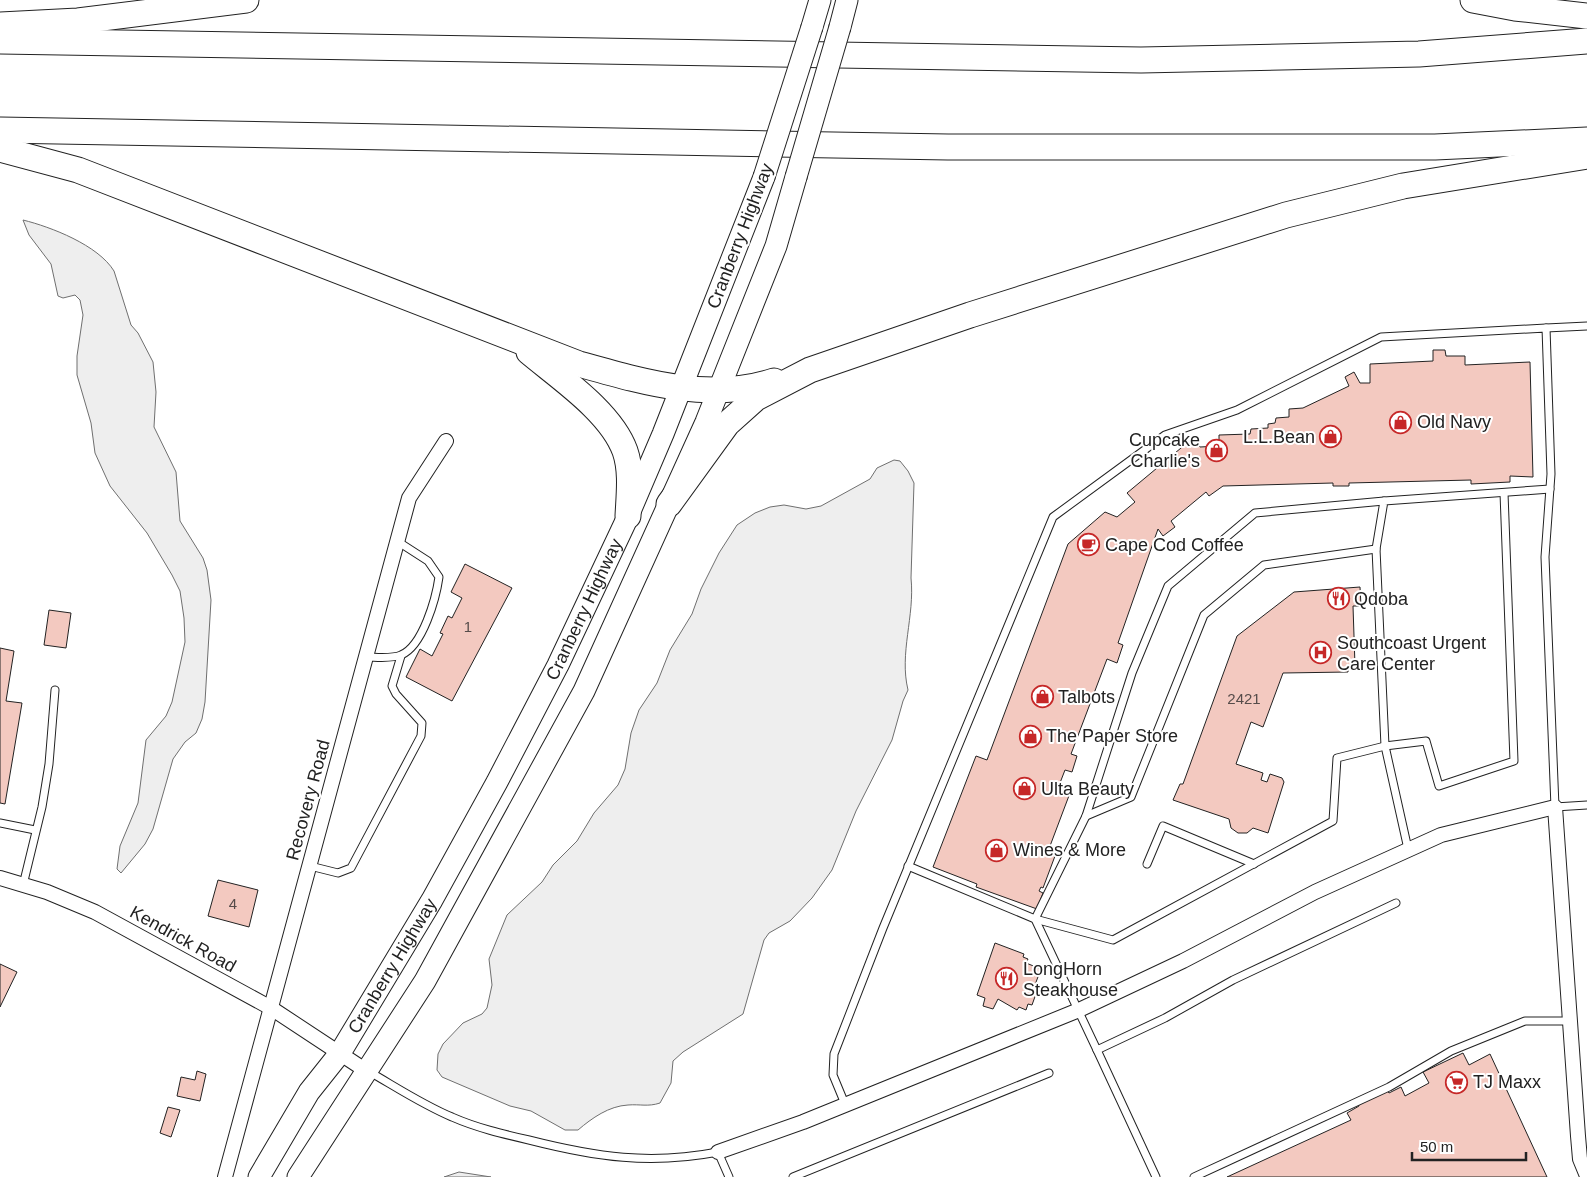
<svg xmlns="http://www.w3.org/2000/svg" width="1587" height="1177" font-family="Helvetica,sans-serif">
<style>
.green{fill:#eee;stroke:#6f6f6f}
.building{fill:#f3c9c0;stroke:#222}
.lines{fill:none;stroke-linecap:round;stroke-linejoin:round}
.lane-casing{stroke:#222;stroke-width:9}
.street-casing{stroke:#222;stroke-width:16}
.primary-casing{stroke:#222;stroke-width:23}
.highway-casing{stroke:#222;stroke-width:27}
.lane{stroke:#fff;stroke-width:7}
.street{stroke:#fff;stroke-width:14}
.primary{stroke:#fff;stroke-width:21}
.highway{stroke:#fff;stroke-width:25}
.primary-bridge-casing{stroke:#222;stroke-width:23;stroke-linecap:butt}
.primary-bridge{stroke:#fff;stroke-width:21}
.labels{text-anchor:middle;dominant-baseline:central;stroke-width:4;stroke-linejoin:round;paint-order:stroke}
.number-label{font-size:15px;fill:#564c4a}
.street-label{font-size:18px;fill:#222;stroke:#fff}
.poi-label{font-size:18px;fill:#222;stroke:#fff;text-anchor:start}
</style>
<rect width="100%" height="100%" fill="#fff"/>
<!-- green -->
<g class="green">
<path d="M23,220C51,227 98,245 114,271L131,325L138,333L153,362L156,392L154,427L176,472L180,521L203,558L207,570L211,600L205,702L202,719L196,733L185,742L173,759L153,829L145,844L121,873L117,869L120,846L138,803L146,740L166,716L172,702L185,642L184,618L180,591L172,575L147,533L110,486L95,453L91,423L77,375V356L83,315L80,300L75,295L63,298L58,296L51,264L29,235Z"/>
<path d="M894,460L900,461L908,471L914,483L911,578C915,616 899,653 908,690L903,701L892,740L856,811L832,870L812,898L790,921L769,933L764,940L743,1014L683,1052L673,1061L671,1083L660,1103C648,1107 640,1104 628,1105C609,1106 592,1118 578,1130H565L531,1111L510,1106L442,1077L437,1070L438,1054L443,1044L463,1023L482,1014L487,1008L492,985L489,959L507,915L542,882L553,865L577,841L594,813L618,785L625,769L631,733L639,710L657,683L670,650L692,614L701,589L719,553L737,525L755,513L770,507L784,505L806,509L821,506L870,479L877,468Z"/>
<polygon points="459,1172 491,1177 444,1177"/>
</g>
<!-- building -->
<g class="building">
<polygon points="1433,350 1445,350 1446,356 1465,356 1465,365 1530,362 1533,477 1510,476 1510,482 1471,484 1471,480 1349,483 1349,486 1333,486 1333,483 1223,486 1209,496 1206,492 1171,521 1175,527 1163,536 1158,529 1118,643 1123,645 1117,663 1107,659 1071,754 1077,756 1072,772 1065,770 1058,788 1070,793 1050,846 1058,848 1043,888 1041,887 1039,891 1043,893 1037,909 976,887 977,884 933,867 976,756 987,760 1068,544 1105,512 1117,517 1135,502 1127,493 1193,438 1200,447 1219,446 1219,435 1250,434 1251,429 1268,428 1268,424 1275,423 1276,418 1289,417 1289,409 1303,408 1349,386 1345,377 1354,372 1360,383 1370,383 1370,364 1433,361"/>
<polygon points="465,564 512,588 452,701 406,677 420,649 432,656 443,634 440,633 448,616 452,618 462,598 451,592"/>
<polygon points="1360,587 1361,606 1353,606 1355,666 1348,666 1348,672 1283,673 1263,727 1251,722 1236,764 1263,773 1261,780 1267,782 1270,774 1282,778 1284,782 1268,833 1253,828 1247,833 1238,833 1231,828 1229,819 1173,800 1180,784 1183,784 1237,636 1294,592"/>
<polygon points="49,610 71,613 66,648 44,645"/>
<polygon points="0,648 14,651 6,701 22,703 5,804 0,803"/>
<polygon points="218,880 258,890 249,927 208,916"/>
<polygon points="995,943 1024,954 1023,957 1028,959 1026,963 1041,969 1033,990 1037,991 1032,1005 1028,1004 1026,1010 1019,1007 1017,1010 998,999 993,1009 983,1006 985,998 977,995"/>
<polygon points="0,964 17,972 0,1007"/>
<polygon points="1463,1053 1469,1065 1490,1054 1547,1177 1227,1177 1351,1120 1347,1113 1359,1106 1358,1103 1386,1089 1389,1093 1401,1087 1405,1096 1429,1083 1423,1072"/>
<polygon points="197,1071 206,1074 200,1101 177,1096 181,1077 195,1080"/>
<polygon points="168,1107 180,1110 171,1137 160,1133"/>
</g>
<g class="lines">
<defs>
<g id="lane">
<polyline points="1546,328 1587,326"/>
<polyline points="1384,501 1255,513 1168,586 1132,673 1086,816 1035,919 1113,940 1333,821 1337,758 1385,746 1426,741 1439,786 1514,761 1504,493"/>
<path d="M366,657C376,657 392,659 401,655C423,646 436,598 439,577L428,561L397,541"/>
<polyline points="1086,816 1131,797 1204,615 1264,565 1376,549"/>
<polyline points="0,823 35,830"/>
<polyline points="1408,849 1385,746 1376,549 1384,501 1550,489"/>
<polyline points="1147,864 1163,826 1254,864"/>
<polyline points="310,866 338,873 351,868 421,736 422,723 396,694 392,686 401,656"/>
<polyline points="908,866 1035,919 1097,1050 1165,1018 1233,980 1396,903"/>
<polyline points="23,885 42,807 49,764 55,690"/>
<polyline points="1097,1050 1156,1177"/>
<path d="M368,1071C396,1087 423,1105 452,1117C477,1128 503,1134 529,1140C596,1157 650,1165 718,1152L729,1177"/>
<polyline points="845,1104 833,1075 834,1054 883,928 1053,517 1165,435 1237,410 1381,337 1546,328 1551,474 1545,557 1555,807 1587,805"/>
<polyline points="793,1177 1049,1073"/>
<polyline points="1194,1177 1389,1087 1451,1051 1525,1021 1568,1021"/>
</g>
<g id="street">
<polyline points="0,878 47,892 95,912 271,1008 365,1070"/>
<polyline points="718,1152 803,1122 1079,1010 1183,961 1315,892 1441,835 1555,807 1578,1136 1580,1159 1587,1176"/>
<polyline points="225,1177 409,498 446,441"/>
</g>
<g id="primary">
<polyline points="812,27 820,0"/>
<polyline points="840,27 847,0"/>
<path id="s1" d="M259,1177L309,1092L340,1053L432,900L497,782L558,665L625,523L663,434L764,177"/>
<polyline points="298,1177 425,981 584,691 706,422 776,246 796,177"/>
</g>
<g id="highway">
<polyline points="1473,0 1515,8 1587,16"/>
<polyline points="0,25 78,21 246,0"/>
<polyline points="0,41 1141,60 1419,54 1587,41"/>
<polyline points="0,130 948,147 1435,147 1587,140"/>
<path d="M0,149L78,170L579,364C643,382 709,402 774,381"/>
<path d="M529,352C560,378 611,412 625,451C632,471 629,495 628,516"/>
<polyline points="669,504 727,424 756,398 810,370 970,315 1286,215 1403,186 1587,156"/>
</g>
</defs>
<!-- lane casing -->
<use href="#lane" class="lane-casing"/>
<!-- street casing -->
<use href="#street" class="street-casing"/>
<!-- primary casing -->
<use href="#primary" class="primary-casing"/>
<!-- highway casing -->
<use href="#highway" class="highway-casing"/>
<!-- lane -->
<use href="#lane" class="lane"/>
<!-- street -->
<use href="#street" class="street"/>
<!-- primary -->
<use href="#primary" class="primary"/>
<!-- highway -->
<use href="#highway" class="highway"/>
<defs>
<g id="primary-bridge">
<polyline points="764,177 812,27"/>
<polyline points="796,177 840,27"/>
</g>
</defs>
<!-- primary-bridge casing -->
<use href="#primary-bridge" class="primary-bridge-casing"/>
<!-- primary-bridge -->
<use href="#primary-bridge" class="primary-bridge"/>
</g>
<!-- icons -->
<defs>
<symbol id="shop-ring" viewBox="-11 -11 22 22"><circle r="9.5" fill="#fff" stroke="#c62828" stroke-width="1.5"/><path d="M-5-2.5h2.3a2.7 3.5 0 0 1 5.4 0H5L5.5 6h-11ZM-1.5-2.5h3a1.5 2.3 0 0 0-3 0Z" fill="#c62828"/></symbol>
<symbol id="cafe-ring" viewBox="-11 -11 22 22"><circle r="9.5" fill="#fff" stroke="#c62828" stroke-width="1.5"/><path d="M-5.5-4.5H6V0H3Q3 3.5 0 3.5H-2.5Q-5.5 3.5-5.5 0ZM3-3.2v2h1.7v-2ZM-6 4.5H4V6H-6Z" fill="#c62828"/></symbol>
<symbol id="restaurant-ring" viewBox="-11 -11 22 22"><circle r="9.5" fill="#fff" stroke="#c62828" stroke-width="1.5"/><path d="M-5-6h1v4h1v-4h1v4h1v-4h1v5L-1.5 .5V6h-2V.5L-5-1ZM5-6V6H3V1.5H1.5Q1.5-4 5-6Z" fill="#c62828"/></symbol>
<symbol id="hospital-ring" viewBox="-11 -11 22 22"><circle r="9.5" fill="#fff" stroke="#c62828" stroke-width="1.5"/><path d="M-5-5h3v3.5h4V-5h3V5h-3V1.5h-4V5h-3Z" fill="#c62828"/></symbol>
<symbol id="supermarket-ring" viewBox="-11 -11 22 22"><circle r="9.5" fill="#fff" stroke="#c62828" stroke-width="1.5"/><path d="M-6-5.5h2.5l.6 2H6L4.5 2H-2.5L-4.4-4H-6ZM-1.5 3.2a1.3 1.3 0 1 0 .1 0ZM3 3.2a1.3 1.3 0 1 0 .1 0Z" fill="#c62828"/></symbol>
</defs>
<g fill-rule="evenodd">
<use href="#shop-ring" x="1388" y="410" width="25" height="25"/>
<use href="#shop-ring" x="1318" y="424" width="25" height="25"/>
<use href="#shop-ring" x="1204" y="438" width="25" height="25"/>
<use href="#cafe-ring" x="1076" y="532" width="25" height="25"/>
<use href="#restaurant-ring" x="1326" y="586" width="25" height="25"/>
<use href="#hospital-ring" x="1308" y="640" width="25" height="25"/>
<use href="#shop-ring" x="1030" y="684" width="25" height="25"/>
<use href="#shop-ring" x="1018" y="724" width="25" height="25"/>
<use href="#shop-ring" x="1012" y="776" width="25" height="25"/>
<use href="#shop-ring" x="984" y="838" width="25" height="25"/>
<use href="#restaurant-ring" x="994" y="966" width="25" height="25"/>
<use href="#supermarket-ring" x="1444" y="1070" width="25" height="25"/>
</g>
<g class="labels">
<!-- number labels -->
<g class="number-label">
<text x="468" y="626">1</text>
<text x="1244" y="698">2421</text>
<text x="233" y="903">4</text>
</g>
<!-- street labels -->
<g class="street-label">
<text transform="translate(740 236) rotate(-69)">Cranberry Highway</text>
<text stroke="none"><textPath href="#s1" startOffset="655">Cranberry Highway</textPath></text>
<text transform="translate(308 800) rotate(-75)">Recovery Road</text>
<text transform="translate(183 939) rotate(29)">Kendrick Road</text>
<text stroke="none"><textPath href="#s1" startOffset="250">Cranberry Highway</textPath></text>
</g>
<!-- poi labels -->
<g class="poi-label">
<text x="1417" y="422">Old Navy</text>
<text x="1315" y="437" text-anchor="end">L.L.Bean</text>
<text x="1200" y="440" text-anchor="end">Cupcake<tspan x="1200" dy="21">Charlie's</tspan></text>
<text x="1105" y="545">Cape Cod Coffee</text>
<text x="1354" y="599">Qdoba</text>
<text x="1337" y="643">Southcoast Urgent<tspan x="1337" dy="21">Care Center</tspan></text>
<text x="1058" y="697">Talbots</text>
<text x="1046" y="736">The Paper Store</text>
<text x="1041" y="789">Ulta Beauty</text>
<text x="1013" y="850">Wines &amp; More</text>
<text x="1023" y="969">LongHorn<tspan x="1023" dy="21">Steakhouse</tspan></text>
<text x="1473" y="1082">TJ Maxx</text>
</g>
</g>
<!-- scale -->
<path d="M1412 1152v8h114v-8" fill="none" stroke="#222222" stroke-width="2.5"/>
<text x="1420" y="1152" font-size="15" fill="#222222" stroke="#ffffff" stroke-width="4" paint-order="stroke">50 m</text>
</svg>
